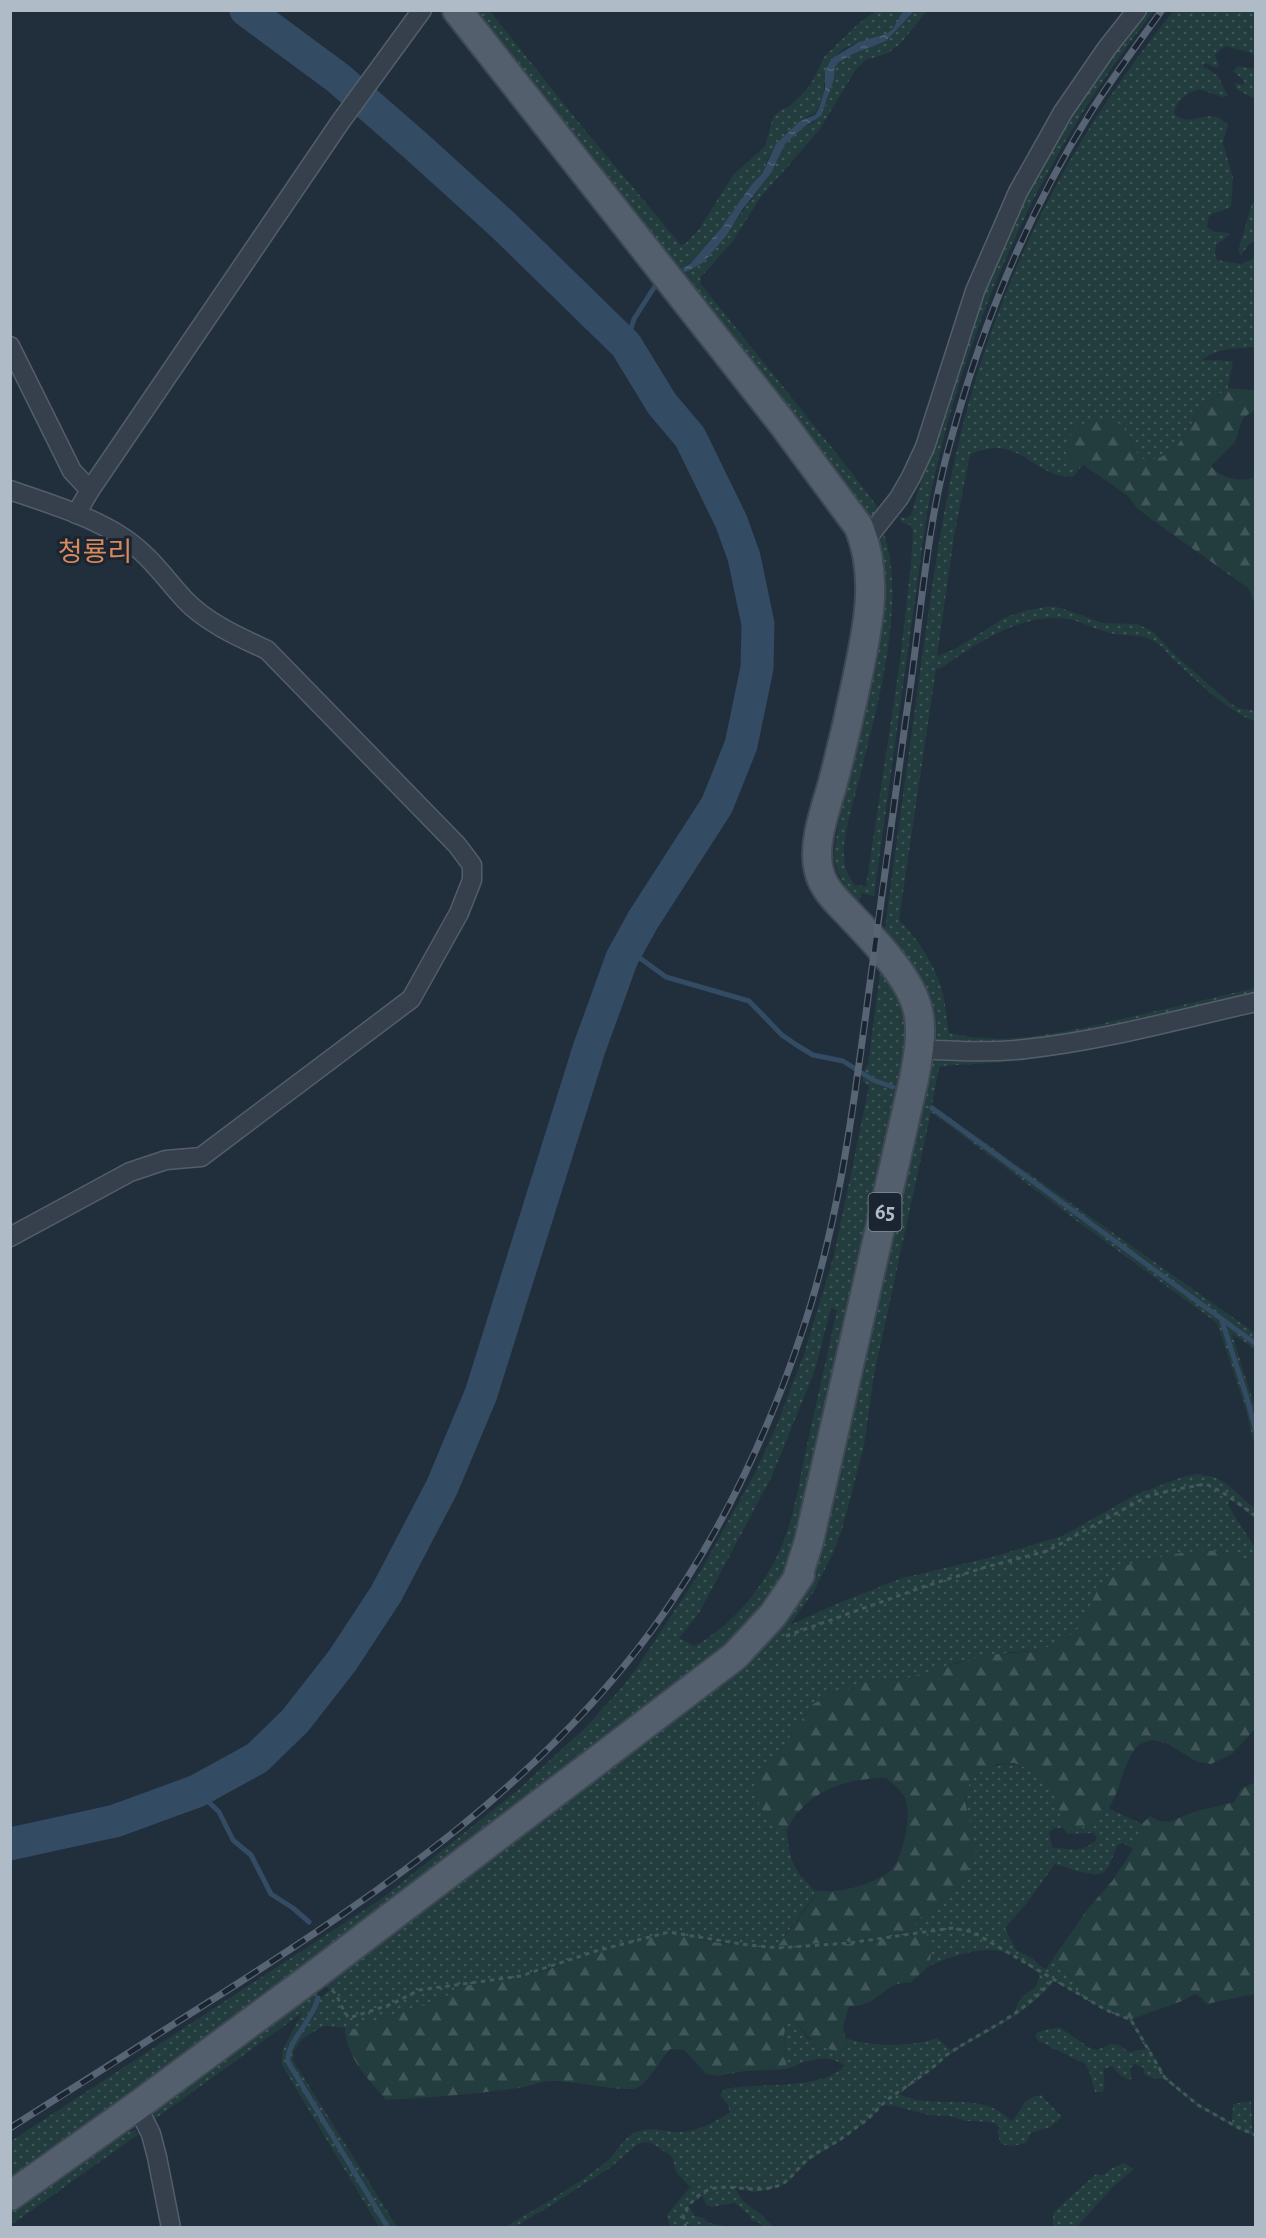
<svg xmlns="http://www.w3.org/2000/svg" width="1266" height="2238" font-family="'Alegreya Sans','Noto Sans KR',sans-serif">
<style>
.grass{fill:url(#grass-dots);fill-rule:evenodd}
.forest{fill:url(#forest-firs)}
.water{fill:url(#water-ripples)}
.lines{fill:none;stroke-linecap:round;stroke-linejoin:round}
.stream{stroke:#344b64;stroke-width:5}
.river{stroke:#344b64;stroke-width:33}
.minor-casing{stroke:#535e6a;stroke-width:21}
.primary-casing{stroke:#3e4955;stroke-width:32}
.path{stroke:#41595a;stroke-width:3;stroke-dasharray:4.5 4.5;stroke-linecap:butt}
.minor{stroke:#35404c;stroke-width:18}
.primary{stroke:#535f6c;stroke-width:28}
.rail-casing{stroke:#576473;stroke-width:7}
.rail{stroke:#1a2531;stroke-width:4.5;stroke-dasharray:14;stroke-linecap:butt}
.labels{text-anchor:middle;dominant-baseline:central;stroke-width:6;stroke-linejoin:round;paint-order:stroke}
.shield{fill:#1a2531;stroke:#838e9b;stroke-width:1.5}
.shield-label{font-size:22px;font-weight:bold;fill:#b0bbc8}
.quarter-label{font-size:27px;fill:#d9895b;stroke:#1a2531}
</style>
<defs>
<pattern id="grass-dots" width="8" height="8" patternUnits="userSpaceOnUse" patternTransform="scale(1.5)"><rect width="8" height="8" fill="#233c3d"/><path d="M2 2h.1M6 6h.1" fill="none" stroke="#405658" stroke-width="1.8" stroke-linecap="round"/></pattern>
<pattern id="forest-firs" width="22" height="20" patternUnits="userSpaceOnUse" patternTransform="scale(1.5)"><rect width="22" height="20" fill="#233c3d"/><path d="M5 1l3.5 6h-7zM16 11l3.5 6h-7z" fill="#405658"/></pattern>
<pattern id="water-ripples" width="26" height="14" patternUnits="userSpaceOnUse" patternTransform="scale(1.5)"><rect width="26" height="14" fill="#344b64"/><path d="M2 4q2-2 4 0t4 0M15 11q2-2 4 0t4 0" fill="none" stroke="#4f6379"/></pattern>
</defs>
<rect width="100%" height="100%" fill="#212e3c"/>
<!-- grass -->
<g class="grass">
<path d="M477,11H490L575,118L681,245L686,243L699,229L733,175L765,146L773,117L781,110L790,106L806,90L813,80L824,57L859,23L876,11H903C900,17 897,26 891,31C877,44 851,38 837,55C833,61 826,68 825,75C823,92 827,111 806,117L768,158L762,174L752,184L721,228L689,264L683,268L704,262L711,254L771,173L785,144L805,126L813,123L825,106L834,79L835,67L839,62L853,54L886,41L914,11H927L900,44L888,53L866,60L856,69L820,129L760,198L733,241L700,278L701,284L852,473L882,513L871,520L867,519Z"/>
<path d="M1145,11H1154C1040,155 961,332 927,513L874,896L862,893L858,903C846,889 838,876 833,858L882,560L879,542L884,534C907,600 877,709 860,776C854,801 845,826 844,852C843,865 847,874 855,885L866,886L900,661L911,563L913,531L910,525L903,523L898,517L906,518L911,515L961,346L1034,174L1110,53Z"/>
<path d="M1173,11H1255V54L1225,46L1215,55L1219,66L1216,68L1205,63L1203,66L1218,76L1228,96L1222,97L1199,89C1186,94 1176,100 1174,114C1194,130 1209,104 1228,125L1223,143L1233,178L1231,206C1224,212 1216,211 1209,216L1207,227L1215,232H1223L1231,234L1216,245L1215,254L1217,260L1241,264L1255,258V350L1253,347C1234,349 1218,348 1202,360L1233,361L1228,388C1220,395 1207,400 1201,408C1184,432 1179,459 1144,460L1133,449L1131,436L1082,424C1069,434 1067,441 1066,456L1079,469L1074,476C1046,481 1026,450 999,448C989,448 979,451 970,454L954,537L937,656L955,649L1004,618L1024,611L1050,606L1061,608L1103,623L1137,624L1154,632L1175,655L1230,703L1238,708L1255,711V721C1229,713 1196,680 1175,661C1168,655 1163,646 1155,642C1142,633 1125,637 1110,633C1095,630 1082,621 1067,619C1021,612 976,644 941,668L936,669L899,920C916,937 934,963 941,987C946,1001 946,1018 949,1033C1010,1047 1070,1031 1130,1017C1172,1007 1214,998 1255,988V995L1048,1042L945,1044L932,1039C925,992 922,967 884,934C896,844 909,754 921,664C936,558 950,452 985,350C1014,262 1057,175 1109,98C1129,68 1151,39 1173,11Z"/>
<polygon points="1238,66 1255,69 1255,99 1236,89 1235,83 1244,85 1244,81 1233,71"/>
<polygon points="1255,202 1255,242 1251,242 1241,255 1238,251 1252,204"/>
<path d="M881,965L902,1003L906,1023L904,1047L892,1113L814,1472L791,1556L783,1573L773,1591L749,1623L718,1652L217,2031L11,2181V2141L381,1899L519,1789L587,1726L624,1685L640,1663L700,1572L756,1471L778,1422L804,1354L834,1255L869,1086L862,1081L865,1068L868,1064ZM831,1308L837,1310C827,1355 817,1400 807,1445C801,1472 797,1499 789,1526C773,1576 740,1620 695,1646L679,1638L699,1613L772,1476L815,1370Z"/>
<path d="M1104,1045L1020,1061L943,1066L939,1068L932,1105L1255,1333V1349L1232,1334L1255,1408V1447L1246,1410L1217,1323L1077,1221L931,1112L874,1375L864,1446L842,1530L833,1553L814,1591L790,1625L841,1602L902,1578L992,1557L1062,1536L1137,1494L1185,1476L1199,1474L1214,1477L1226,1483L1255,1509V1518L1230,1499L1228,1505L1255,1548V1562L1222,1552L1181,1553L1135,1562L1079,1628L1061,1643L1035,1651L1012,1652L958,1662L926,1674L900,1680L875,1678L855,1687L833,1693L813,1704L780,1751L759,1772L772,1821L787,1830C788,1848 790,1861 801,1876C807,1882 813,1887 815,1895L778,1945L849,1941L908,1932L919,1919L959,1887C962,1864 969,1836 968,1814C967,1803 963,1793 970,1783C987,1757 1028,1759 1046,1781C1057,1794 1061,1812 1063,1828C1080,1828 1099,1824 1108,1808L1142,1824L1133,1849L1123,1843L1118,1845C1113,1852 1112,1864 1105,1871C1097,1880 1066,1867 1055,1864L1026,1904L1005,1928L1017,1951L1031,1957L1040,1966L1046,1969L1056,1954L1057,1963L1076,1983L1107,2009L1132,2019L1166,2077L1199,2104L1232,2123L1233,2104L1251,2101L1252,2132L1255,2134V2137L1236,2128L1197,2106L1164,2079L1152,2078L1144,2074V2068L1135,2064L1130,2068L1132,2078L1129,2080L1121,2076L1112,2066L1104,2069C1103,2078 1106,2084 1103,2092H1095L1089,2071L1085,2064L1040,2042L1035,2037L1037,2032L1059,2027L1090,2048L1097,2050L1111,2044L1119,2045L1129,2052L1146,2049L1130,2021L1106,2011L1054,1981C1025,2017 984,2032 946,2057L937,2066L899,2094C936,2112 980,2088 1011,2121C1025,2109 1019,2099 1041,2095L1062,2117L1050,2127L1031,2133L1026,2143L1012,2146L1001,2144L997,2132L1000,2127L991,2122L966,2121L949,2116L929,2115L894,2106L883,2105L872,2117L840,2141L808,2161L785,2184L772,2189L754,2192L735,2188L743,2201L762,2215L773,2227H762L760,2223L751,2220L749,2215L735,2203L711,2207L706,2204L702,2196L689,2206L695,2216L704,2218L709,2223L731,2227H692L687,2224V2227L670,2228L667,2215L690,2187L676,2172L673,2159L670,2155L653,2144L645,2142L638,2144L611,2167L550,2206L515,2227H505C539,2206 575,2187 606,2162C616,2154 622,2139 634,2133C649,2126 660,2131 675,2132C694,2133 714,2123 730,2112L728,2105L720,2095L725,2089C757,2082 821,2091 845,2066C827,2052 806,2061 787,2069L784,2035L786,2025L794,2019L808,2039L848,2047L846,2038C868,2047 915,2047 937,2038L951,2050L1014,2014C1016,2010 1016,2004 1020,2000C1028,1989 1040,1990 1039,1973C1029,1967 1018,1957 1007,1953C983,1944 950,1957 929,1966L931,1955L926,1932L849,1944L778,1949L758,1948L701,1939L623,1945L521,1977L457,1987L446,1997L384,2017L359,2029L323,2026L302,2039L294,2051L293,2060L397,2227H389L289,2062L291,2047L313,2017L320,1998L330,1990L322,1983L773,1632L932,1059ZM1055,1828H1063L1068,1834L1094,1833L1097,1839C1083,1853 1070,1850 1052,1847L1049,1832Z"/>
<path d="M317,1986C323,2018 283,2034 287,2063L386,2227H379L282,2065V2051L302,2013L155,2119L152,2112Z"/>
<polygon points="135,2130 139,2134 11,2225 11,2213 119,2135"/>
<polygon points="1124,2163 1134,2169 1114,2186 1079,2225 1076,2227 1053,2227 1053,2214 1058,2208 1096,2174 1104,2175 1110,2169"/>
</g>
<!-- forest -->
<g class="forest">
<path d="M1228,388L1255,390V410L1243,418L1235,442L1211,466C1220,478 1241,483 1255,477V604L1248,588L1151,519L1138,509L1128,496L1083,465L1079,469L1066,456L1067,442L1072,432L1082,424L1103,419L1121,424L1131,436L1133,449L1144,460C1179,459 1184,432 1201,408C1207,401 1220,395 1228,388Z"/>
<path d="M1205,1550L1222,1552L1255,1562V1729L1232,1754L1211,1764L1197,1762L1168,1744L1152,1740C1149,1741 1142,1743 1139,1745C1117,1765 1123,1814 1086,1826C1079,1829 1071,1828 1063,1828L1057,1801L1047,1782L1035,1771L1014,1763L997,1764L979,1773L969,1783L965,1799L976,1852L959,1887L919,1919L908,1932L849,1941L778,1946L815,1896L814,1890C835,1895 871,1885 889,1872C903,1861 912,1815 905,1798C901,1790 893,1784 886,1778C847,1778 805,1791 787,1830L772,1821L762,1809L756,1797L754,1784L759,1772L780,1751L813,1704L833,1693L855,1687L875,1678L900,1680L986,1655L1035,1651L1061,1643L1079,1628L1098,1589L1112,1572L1135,1562L1181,1553Z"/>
<polygon points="1255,1782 1255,1994 1206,2004 1201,1997 1195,1994 1182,2001 1132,2019 1107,2009 1084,1996 1070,1976 1057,1963 1056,1954 1087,1910 1113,1880 1133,1849 1142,1824 1150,1816 1159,1821 1170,1822 1193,1812 1234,1802 1241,1789"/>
<path d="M926,1932L931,1955L929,1966L910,1983C890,1980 881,1999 864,2004C860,2006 854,2006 849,2006L843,2027L848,2047L841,2052C815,2047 810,2040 794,2019L786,2025L784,2035L787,2069L745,2071L718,2076L706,2074L684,2050L670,2049C661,2059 648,2083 637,2088C626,2093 569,2080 550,2081C540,2082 529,2086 519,2088C474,2094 430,2098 386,2100C369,2080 345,2056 345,2028L359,2029L384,2017L446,1997L457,1987L521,1977L542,1972L596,1952L655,1936L669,1934L720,1943L778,1949L849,1944Z"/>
</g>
<!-- water -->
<polygon class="water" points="903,11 914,11 886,41 853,54 839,62 835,67 834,79 821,116 805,126 785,144 771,173 742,210 726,236 704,262 686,272 683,271 683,268 690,264 721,228 752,184 762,174 776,144 800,121 815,115 819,109 825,89 825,72 831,59 859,42 886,34 893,29"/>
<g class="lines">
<!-- stream -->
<g class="stream">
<polyline points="626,345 634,319 655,286"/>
<polyline points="622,958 637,956 666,977 749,1001 782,1035 795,1044 813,1055 843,1061 873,1080 893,1087"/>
<polyline points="932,1108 1256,1344"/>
<polyline points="1222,1321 1246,1395 1256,1431"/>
<polyline points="197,1791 219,1812 233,1840 251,1855 271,1894 293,1908 309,1922"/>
<path d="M318,1998C313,2021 286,2042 288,2062L388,2228"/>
</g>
<!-- river -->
<polyline class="river" points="10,1844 115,1821 197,1791 257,1758 295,1721 342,1661 386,1594 442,1487 481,1394 589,1049 622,958 643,920 717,805 741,745 757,668 758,624 744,557 731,521 690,437 662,404 626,345 502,224 416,146 338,78 246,10"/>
<defs>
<g id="minor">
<polyline points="10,346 72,471 90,490"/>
<path d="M10,490C47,503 88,515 121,536C148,553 164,577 185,600C207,623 239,637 267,650L457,845L472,865V880L459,913L411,999L201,1157L166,1160L130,1172L10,1237"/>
<polyline points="76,514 90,490 341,121 422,10"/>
<polyline points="865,541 899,498 911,477 925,447 975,291 1018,192 1063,112 1107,48 1137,10"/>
<path d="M919,1049C954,1051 989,1053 1025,1049C1102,1041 1180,1019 1256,1002"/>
<polyline points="137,2106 151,2134 157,2157 171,2228"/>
</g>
<path id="primary" d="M10,2196L137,2106L316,1974L735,1656L773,1615L800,1575L798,1576L809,1541L914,1079C918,1057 923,1033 918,1011C911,978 873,939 850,915C838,902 823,889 819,871C812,846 825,810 832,786C841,752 849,718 856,684C867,631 880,579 859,527L783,424L457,10"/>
</defs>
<!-- minor casing -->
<use href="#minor" class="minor-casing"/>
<!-- primary casing -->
<use href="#primary" class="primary-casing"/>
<!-- path -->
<g class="path">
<polyline points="786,1636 923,1587 986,1567 1047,1551 1148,1496 1178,1489 1206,1484 1222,1492 1256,1516"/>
<path d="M332,1990C340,1998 341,2009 349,2018L392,2004L419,1990L521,1976L596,1951L669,1932L741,1944L778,1948L849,1943L952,1928L973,1932L1106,2010L1131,2020L1165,2078L1198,2105L1237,2127L1256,2135"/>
<path d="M686,2228L683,2215C710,2166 743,2200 780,2185C791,2180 798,2167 807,2160C816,2152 828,2147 838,2141C847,2135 855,2128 864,2122C874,2114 881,2104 891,2097C909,2084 930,2072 945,2056C985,2029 1021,2017 1053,1979"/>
</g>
<!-- minor -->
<use href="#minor" class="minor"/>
<!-- primary -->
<use href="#primary" class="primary"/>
<defs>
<path id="rail" d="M10,2128C82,2083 154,2037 226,1991C384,1890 539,1784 652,1630C716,1542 766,1439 801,1335C838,1227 853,1111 868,998C882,892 896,787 911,682C922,602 928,520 950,443C981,328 1026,216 1089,115C1111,79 1137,45 1162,10"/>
</defs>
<!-- rail casing -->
<use href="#rail" class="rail-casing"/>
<!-- rail -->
<use href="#rail" class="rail"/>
</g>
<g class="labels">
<!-- shield labels -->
<rect class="shield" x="868.5" y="1193" width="33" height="38" rx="4.5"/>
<g class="shield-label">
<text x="885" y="1212">65</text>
</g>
<!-- quarter labels -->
<g class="quarter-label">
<text x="95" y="552">청룡리</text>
</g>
</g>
<!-- border -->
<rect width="1266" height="2238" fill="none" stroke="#b0bbc8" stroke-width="24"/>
</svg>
